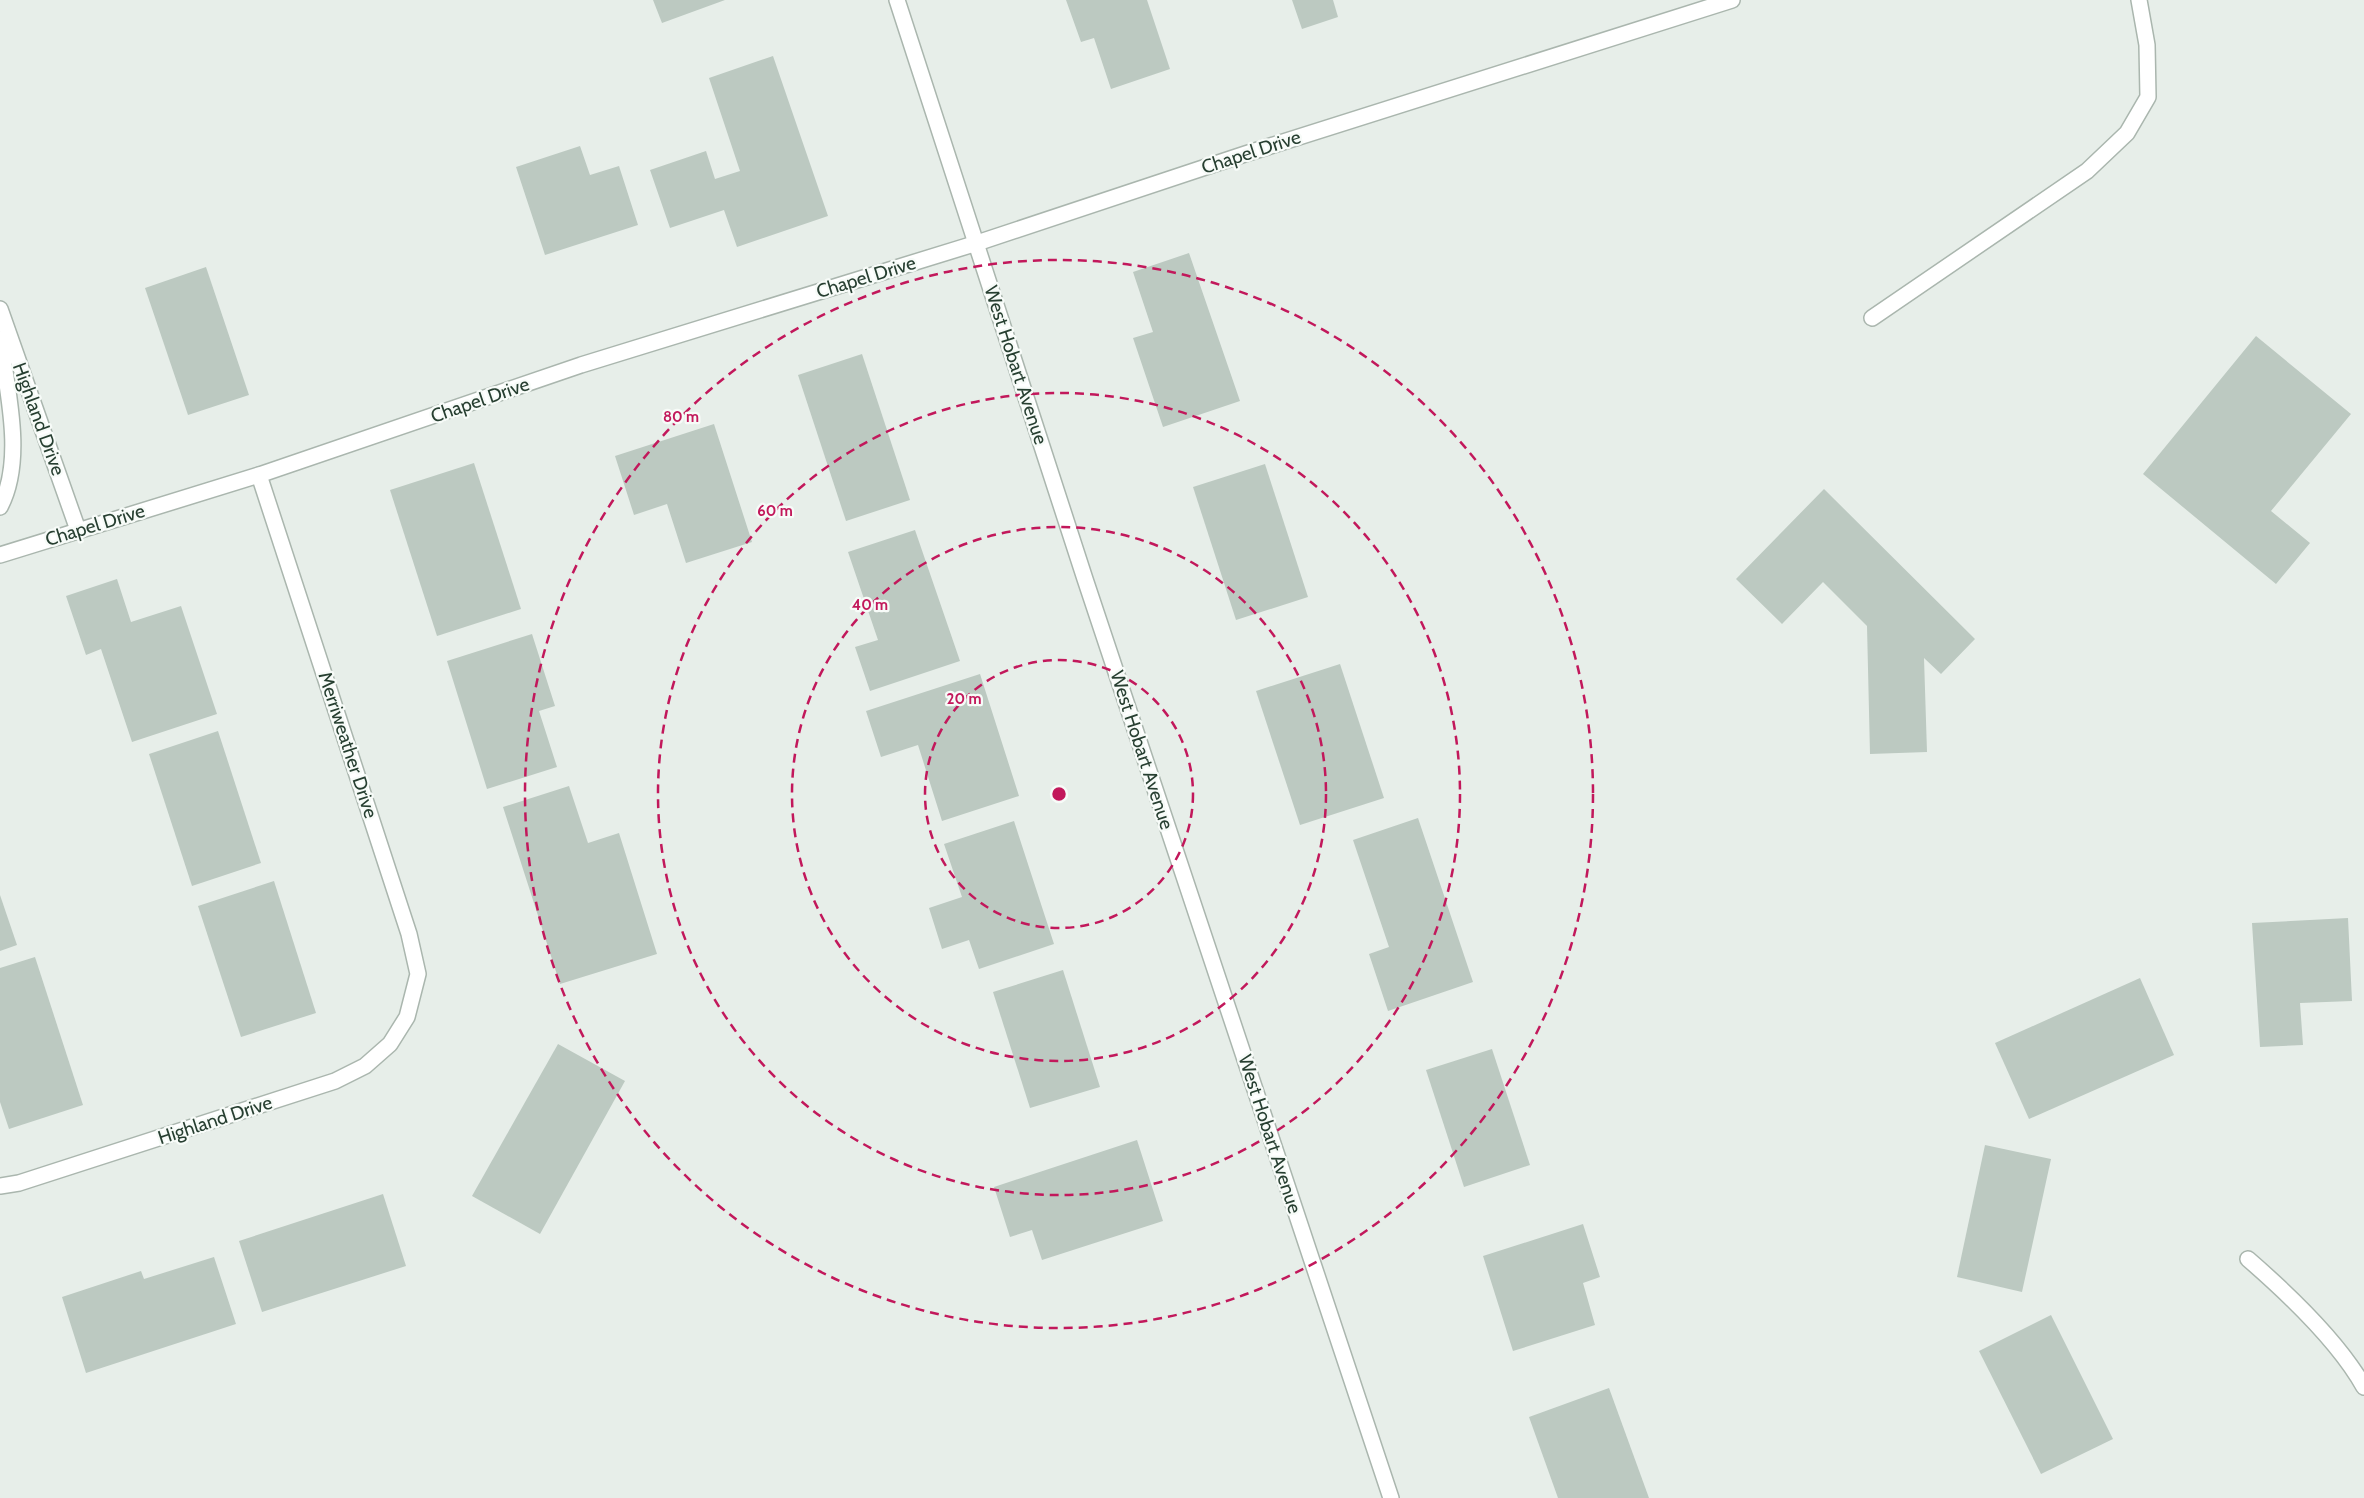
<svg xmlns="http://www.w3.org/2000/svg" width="2364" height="1498" font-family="Cabin,sans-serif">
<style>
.building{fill:#bcc9c1}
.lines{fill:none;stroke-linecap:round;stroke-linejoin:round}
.lane-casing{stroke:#aab6ae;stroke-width:18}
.street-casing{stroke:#aab6ae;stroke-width:18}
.lane{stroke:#fff;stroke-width:15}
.street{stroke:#fff;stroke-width:15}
.ring{fill:none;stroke:#c2185b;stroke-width:2.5;stroke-dasharray:9 6}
.labels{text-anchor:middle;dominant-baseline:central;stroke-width:4.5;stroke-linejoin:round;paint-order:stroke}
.street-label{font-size:19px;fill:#273f31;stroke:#f7fbf8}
.centre{fill:#c2185b;stroke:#f7fbf8;stroke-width:2.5}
.ring-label{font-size:15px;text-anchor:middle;font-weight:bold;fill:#c2185b;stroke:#f7fbf8;stroke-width:4.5;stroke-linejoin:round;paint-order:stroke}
</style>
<rect width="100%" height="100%" fill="#e7eee9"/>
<!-- building -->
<g class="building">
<polygon points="653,0 725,0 662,23"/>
<polygon points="1066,0 1147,0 1170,69 1111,89 1094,38 1081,42"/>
<polygon points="1292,0 1333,0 1338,17 1302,29"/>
<polygon points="773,56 828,216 737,247 724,210 670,228 650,170 706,151 715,179 740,171 709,78"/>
<polygon points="580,146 590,175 619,166 638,225 545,255 516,167"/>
<polygon points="1189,253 1240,401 1163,427 1133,338 1153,332 1133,272"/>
<polygon points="206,267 249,395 188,415 145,288"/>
<polygon points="2256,336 2351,414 2271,511 2310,543 2276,584 2143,474"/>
<polygon points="862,354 910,500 846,521 798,375"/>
<polygon points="714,424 752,542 686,563 667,504 634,515 615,456"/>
<polygon points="474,463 521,609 437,636 390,490"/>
<polygon points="1265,464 1308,597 1236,620 1193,487"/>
<polygon points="1824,489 1975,639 1941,674 1924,658 1927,752 1870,754 1867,626 1823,582 1782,624 1736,579"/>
<polygon points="915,530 960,661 870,691 855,647 878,640 848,552"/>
<polygon points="117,579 131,622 181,606 217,714 132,742 101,649 86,655 66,596"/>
<polygon points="532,634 555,706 539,711 557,767 487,789 447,661"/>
<polygon points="1340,664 1384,798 1300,825 1256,691"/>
<polygon points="980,674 1019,796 942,821 918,745 881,757 866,711"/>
<polygon points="218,731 261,863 192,886 149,754"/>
<polygon points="569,786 588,843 619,833 657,954 560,984 503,807"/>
<polygon points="1418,818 1473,982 1388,1011 1369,954 1389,947 1353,840"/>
<polygon points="1014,821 1054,944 979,969 969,940 942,949 929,908 962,897 944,844"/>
<polygon points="274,881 316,1013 241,1037 198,906"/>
<polygon points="0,895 17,945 0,951"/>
<polygon points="2348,918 2352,1001 2300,1003 2303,1045 2260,1047 2252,923"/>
<polygon points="35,957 83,1105 9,1129 0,1102 0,968"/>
<polygon points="1063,970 1100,1087 1030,1108 993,992"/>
<polygon points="2140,978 2174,1055 2029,1119 1995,1043"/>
<polygon points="558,1044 625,1081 540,1234 472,1196"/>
<polygon points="1492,1049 1530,1165 1464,1187 1426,1070"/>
<polygon points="1137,1140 1163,1221 1042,1260 1032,1230 1010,1237 994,1187"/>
<polygon points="1985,1145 2051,1159 2022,1292 1957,1277"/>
<polygon points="383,1194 406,1266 262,1312 239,1241"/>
<polygon points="1583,1224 1600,1277 1583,1283 1595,1325 1513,1351 1483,1256"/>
<polygon points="214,1257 236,1324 86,1373 62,1297 141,1271 144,1279"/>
<polygon points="2051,1315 2113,1439 2041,1474 1979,1351"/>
<polygon points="1609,1388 1649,1498 1558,1498 1529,1417"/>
</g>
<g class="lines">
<defs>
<polyline id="lane" points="1872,318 2087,171 2127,133 2148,97 2147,45 2139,0"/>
<g id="street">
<polyline points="897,0 1085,579 1391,1498"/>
<polyline points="0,309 78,530"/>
<path d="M0,339C7,390 25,460 0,507"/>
<polyline points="0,555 259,475 581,365 977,243 1245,154 1732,0"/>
<polyline points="0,1186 19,1183 335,1081 365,1066 390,1044 407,1017 418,974 409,934 259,475"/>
<path d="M2248,1259C2286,1292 2339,1342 2364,1387"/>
</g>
</defs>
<!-- lane casing -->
<use href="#lane" class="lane-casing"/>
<!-- street casing -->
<use href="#street" class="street-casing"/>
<!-- lane -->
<use href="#lane" class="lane"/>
<!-- street -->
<use href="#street" class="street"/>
</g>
<!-- distance rings -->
<g class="ring">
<circle cx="1059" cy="794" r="134"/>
<circle cx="1059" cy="794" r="267"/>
<circle cx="1059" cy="794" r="401"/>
<circle cx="1059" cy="794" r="534"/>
</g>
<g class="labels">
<!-- street labels -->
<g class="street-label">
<text transform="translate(1251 152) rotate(-18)">Chapel Drive</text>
<text transform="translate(866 277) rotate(-17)">Chapel Drive</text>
<text transform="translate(1016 365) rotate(72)">West Hobart Avenue</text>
<text transform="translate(480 400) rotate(-19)">Chapel Drive</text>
<text transform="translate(39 419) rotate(70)">Highland Drive</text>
<text transform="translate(95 525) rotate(-17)">Chapel Drive</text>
<text transform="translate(348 745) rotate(72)">Merriweather Drive</text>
<text transform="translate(1142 750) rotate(72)">West Hobart Avenue</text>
<text transform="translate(215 1120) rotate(-18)">Highland Drive</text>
<text transform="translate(1270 1134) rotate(72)">West Hobart Avenue</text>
</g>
</g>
<circle cx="1059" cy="794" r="8" class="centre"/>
<g class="ring-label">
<text x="681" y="422">80 m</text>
<text x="775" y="516">60 m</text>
<text x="870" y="610">40 m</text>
<text x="964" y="704">20 m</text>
</g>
</svg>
